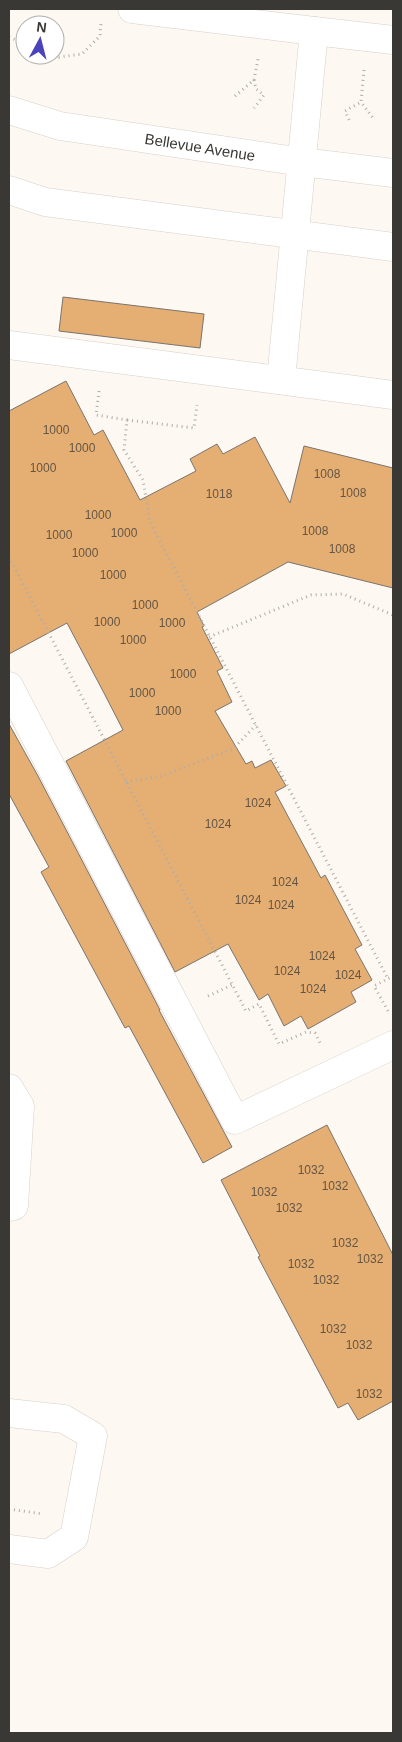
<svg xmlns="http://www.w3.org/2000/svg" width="402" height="1742" font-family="Arial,sans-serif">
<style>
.building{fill:#e5ae72;stroke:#7a746e}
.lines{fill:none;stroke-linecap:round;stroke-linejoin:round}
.minor-casing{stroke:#d7d0c9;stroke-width:29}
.path{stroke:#b1aca7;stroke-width:3;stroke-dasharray:1 4;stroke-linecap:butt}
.minor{stroke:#fff;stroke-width:28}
.labels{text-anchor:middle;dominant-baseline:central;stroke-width:4;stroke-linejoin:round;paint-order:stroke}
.number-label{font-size:12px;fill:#655644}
.street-label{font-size:15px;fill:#3a3835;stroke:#fff}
</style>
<rect width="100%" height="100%" fill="#fef8f2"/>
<!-- building -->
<g class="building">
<polygon points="63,297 204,314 200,348 59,331"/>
<polygon points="66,381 94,435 103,430 140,500 196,471 190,459 217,444 223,454 255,437 290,503 304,446 393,468 393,588 288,562 197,612 204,626 202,627 223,668 217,671 232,702 215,711 246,764 252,761 255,768 271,760 286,786 275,792 321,878 325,875 362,945 355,949 372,980 351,992 356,1002 308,1029 301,1016 284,1026 268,994 259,1000 228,944 175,972 66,761 123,730 104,693 67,623 9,654 9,411"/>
<polygon points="9,724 38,776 160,1010 159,1010 232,1147 203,1163 129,1026 125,1028 41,872 49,867 9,794"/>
<polygon points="327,1125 393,1255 393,1401 358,1420 348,1403 338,1408 258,1257 260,1256 221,1180"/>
</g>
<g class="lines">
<defs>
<g id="minor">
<polyline points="132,9 314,31"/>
<polyline points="9,110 60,126 302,162 393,173"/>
<polyline points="9,190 45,202 393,247"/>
<polyline points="9,345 393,395"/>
<polyline points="281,380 314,31 393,40"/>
<polyline points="9,686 235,1120 393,1045"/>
<polyline points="9,1088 20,1106 14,1206 9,1207"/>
<polyline points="9,1413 64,1419 93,1436 74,1537 48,1554 9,1549"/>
</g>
</defs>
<!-- minor casing -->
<use href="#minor" class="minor-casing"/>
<!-- path -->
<g class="path">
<polyline points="9,37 25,44"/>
<polyline points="54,55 59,57 82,54 100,36 101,24"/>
<polyline points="364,70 361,102 373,118"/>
<polyline points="254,80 256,89 264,95 254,108"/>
<polyline points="235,96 254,80 258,59"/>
<polyline points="349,120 345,111 361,102"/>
<polyline points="99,391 96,415 127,420 124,450 143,480 150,522 388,979"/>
<polyline points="127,420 194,428 197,405"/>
<polyline points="9,557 246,1011 259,1004 279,1044 306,1032 315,1033 320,1043"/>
<polyline points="209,637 311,595 343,594 393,615"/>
<polyline points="126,782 161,776 233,749 256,725"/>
<polyline points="208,996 232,985"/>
<polyline points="388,1011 374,986 393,976"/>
<polyline points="9,1509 43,1514"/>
</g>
<!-- minor -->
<use href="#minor" class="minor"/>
</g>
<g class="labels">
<!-- number labels -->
<g class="number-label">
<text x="56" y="430">1000</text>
<text x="82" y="448">1000</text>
<text x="43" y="468">1000</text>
<text x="327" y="474">1008</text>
<text x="353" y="493">1008</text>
<text x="219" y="494">1018</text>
<text x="98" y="515">1000</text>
<text x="315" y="531">1008</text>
<text x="124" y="533">1000</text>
<text x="59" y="535">1000</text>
<text x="342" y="549">1008</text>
<text x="85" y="553">1000</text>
<text x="113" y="575">1000</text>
<text x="145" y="605">1000</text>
<text x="107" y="622">1000</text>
<text x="172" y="623">1000</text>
<text x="133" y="640">1000</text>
<text x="183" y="674">1000</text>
<text x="142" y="693">1000</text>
<text x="168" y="711">1000</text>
<text x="258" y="803">1024</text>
<text x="218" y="824">1024</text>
<text x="285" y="882">1024</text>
<text x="248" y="900">1024</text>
<text x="281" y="905">1024</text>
<text x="322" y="956">1024</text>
<text x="287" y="971">1024</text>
<text x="348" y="975">1024</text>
<text x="313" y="989">1024</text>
<text x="311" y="1170">1032</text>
<text x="335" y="1186">1032</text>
<text x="264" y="1192">1032</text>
<text x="289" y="1208">1032</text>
<text x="345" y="1243">1032</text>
<text x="370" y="1259">1032</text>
<text x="301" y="1264">1032</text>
<text x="326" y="1280">1032</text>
<text x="333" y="1329">1032</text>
<text x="359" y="1345">1032</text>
<text x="369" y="1394">1032</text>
</g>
<!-- street labels -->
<g class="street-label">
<text transform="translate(200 147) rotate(9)">Bellevue Avenue</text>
</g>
</g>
<!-- border -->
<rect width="402" height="1742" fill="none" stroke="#3a3835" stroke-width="20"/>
<!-- north arrow -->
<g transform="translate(40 40) rotate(7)"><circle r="24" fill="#ffffff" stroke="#b0afae"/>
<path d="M0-4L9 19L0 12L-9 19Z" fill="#4b43ba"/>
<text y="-8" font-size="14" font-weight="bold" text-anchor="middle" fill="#3a3835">N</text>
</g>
</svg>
